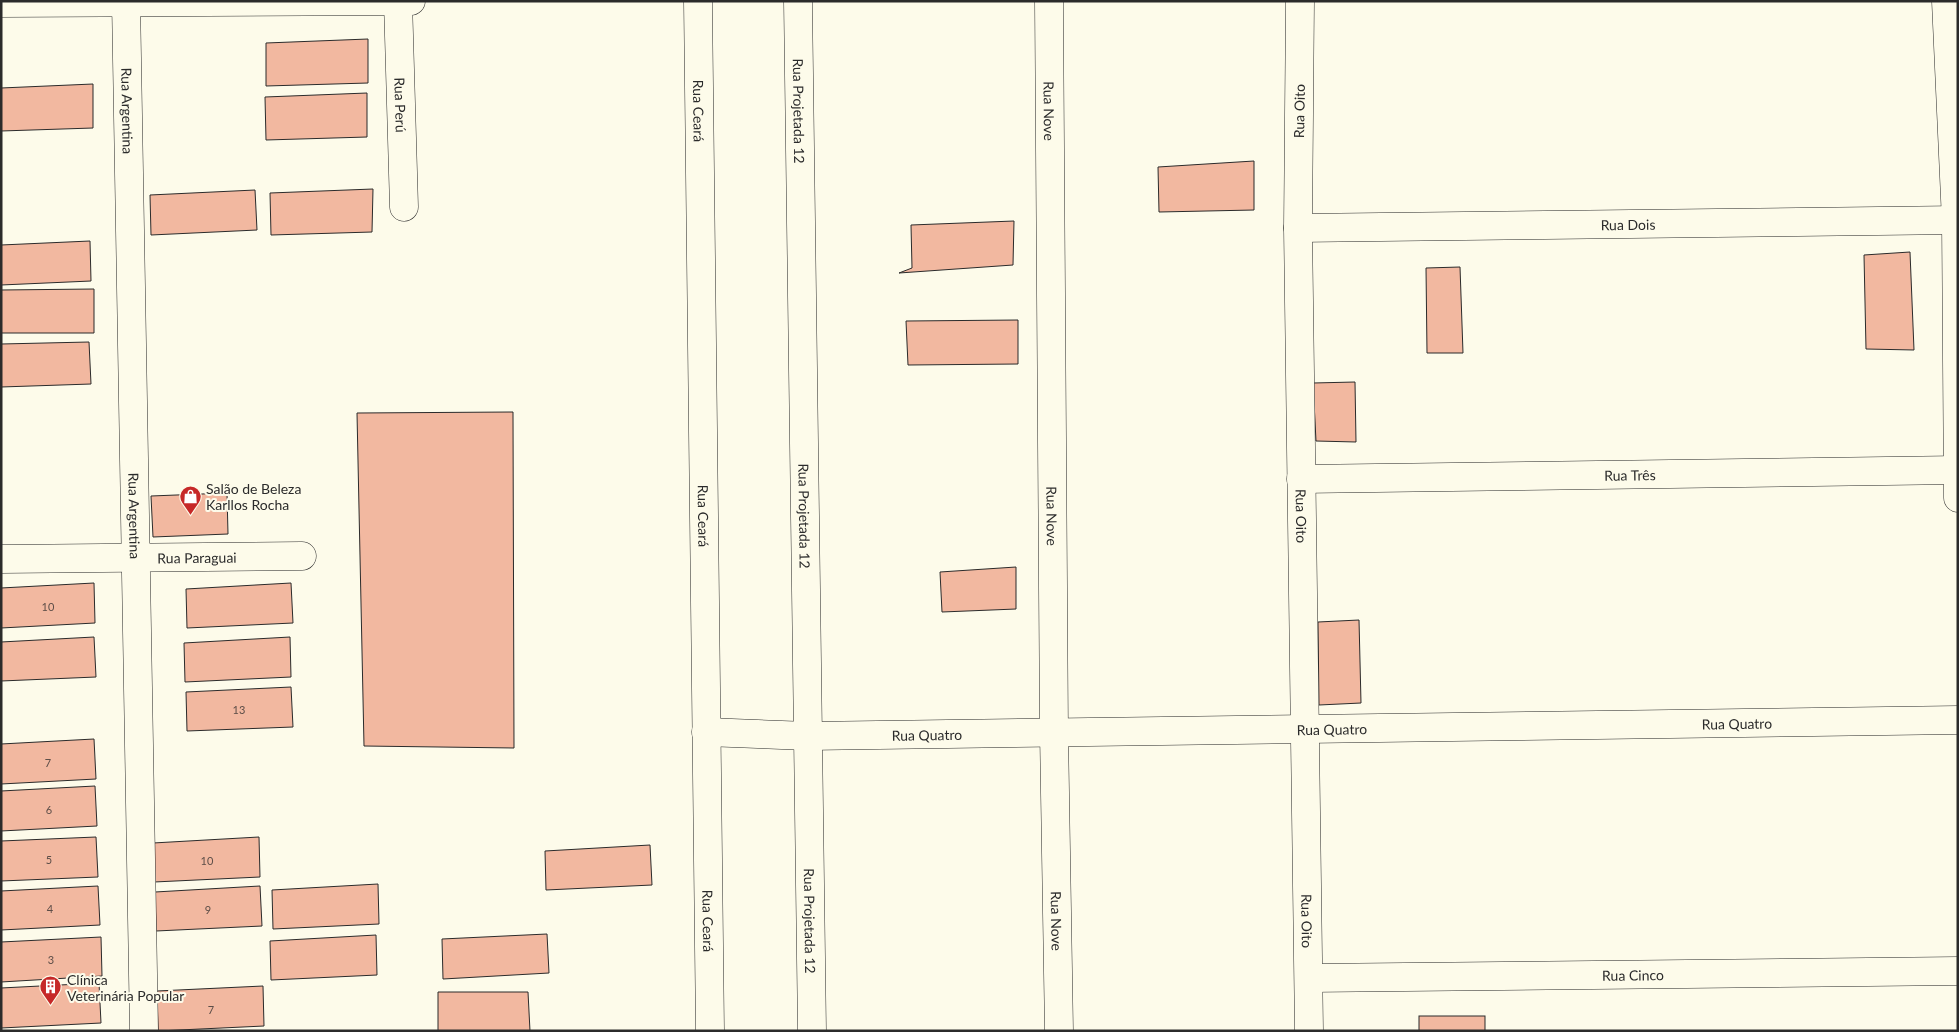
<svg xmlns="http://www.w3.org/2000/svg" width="1959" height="1032" font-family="Lato,sans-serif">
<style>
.building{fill:#f2b8a0;stroke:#2b2b2b}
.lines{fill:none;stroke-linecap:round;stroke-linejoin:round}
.minor-casing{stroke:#2b2b2b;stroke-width:29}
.minor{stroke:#fdfbea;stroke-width:28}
.labels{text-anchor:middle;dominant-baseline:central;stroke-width:4;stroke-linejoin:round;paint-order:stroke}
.number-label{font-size:11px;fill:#5d4e48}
.street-label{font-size:14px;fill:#2b2b2b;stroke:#fdfbea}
.poi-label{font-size:14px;fill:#2b2b2b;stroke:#fdfbea;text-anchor:start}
</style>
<rect width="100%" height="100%" fill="#fdfbea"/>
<!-- building -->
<g class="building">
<polygon points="368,39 368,83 266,86 266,43"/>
<polygon points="93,84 93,128 1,131 1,88"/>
<polygon points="367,93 367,137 266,140 265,97"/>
<polygon points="1254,161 1254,210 1159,212 1158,167"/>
<polygon points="373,189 372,232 271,235 270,193"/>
<polygon points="255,190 257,230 151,235 150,195"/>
<polygon points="1014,221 1013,265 899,273 912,268 911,225"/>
<polygon points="90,241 91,281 1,285 1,245"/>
<polygon points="1910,252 1914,350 1866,349 1864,255"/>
<polygon points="1460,267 1463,353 1427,353 1426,268"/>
<polygon points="94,289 94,333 1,333 1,290"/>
<polygon points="1018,320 1018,364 908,365 906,321"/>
<polygon points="89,342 91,384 1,387 1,344"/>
<polygon points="1355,382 1356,442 1316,441 1313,383"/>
<polygon points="513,412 514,748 364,746 357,413"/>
<polygon points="227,493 228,534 153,537 151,496"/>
<polygon points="1016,567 1016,609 942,612 940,572"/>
<polygon points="94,583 95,623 1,628 1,588"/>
<polygon points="291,583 293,623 187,628 186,589"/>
<polygon points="1359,620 1361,703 1319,705 1318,622"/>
<polygon points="94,637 96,677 1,681 1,642"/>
<polygon points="290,637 291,677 185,682 184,643"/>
<polygon points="291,687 293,727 187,731 186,692"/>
<polygon points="94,739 96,779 1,784 1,744"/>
<polygon points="95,786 97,826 1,831 1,791"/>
<polygon points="96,837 98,877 1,881 1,841"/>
<polygon points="259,837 260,877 154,882 153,843"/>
<polygon points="650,845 652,885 546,890 545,851"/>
<polygon points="378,884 379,924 273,929 272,890"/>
<polygon points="98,886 100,925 1,930 1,891"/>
<polygon points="260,886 262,926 156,931 155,892"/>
<polygon points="547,934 549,973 443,979 442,939"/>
<polygon points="376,935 377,975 271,980 270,941"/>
<polygon points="101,937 102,976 1,982 1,942"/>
<polygon points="99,983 101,1023 1,1028 1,988"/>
<polygon points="263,986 264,1026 158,1031 157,991"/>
<polygon points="438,992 528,992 530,1031 438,1031"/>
<rect x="1419" y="1016" width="66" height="15"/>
</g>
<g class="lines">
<defs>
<g id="minor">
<path id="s1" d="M126,1L144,1031"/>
<path id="s2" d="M398,1L404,207"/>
<path id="s3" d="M698,1L710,1031"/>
<path id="s4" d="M798,1L812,1031"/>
<path id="s5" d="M1049,1L1054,733L1059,1031"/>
<path id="s6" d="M1300,1L1298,228L1309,1031"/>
<polyline points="1946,1 1956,220 1958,498"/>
<polyline points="1,3 411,1"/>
<path id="s7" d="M1298,228L1958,220"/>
<path id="s8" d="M1301,479L1958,470"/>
<path id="s9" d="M1,559L302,556"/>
<path id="s10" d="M706,732L808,736L1958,720"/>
<path id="s11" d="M1309,978L1958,971"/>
</g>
</defs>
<!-- minor casing -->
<use href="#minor" class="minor-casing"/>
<!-- minor -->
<use href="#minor" class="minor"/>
</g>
<!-- icons -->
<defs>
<symbol id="shop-pin" viewBox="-11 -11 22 30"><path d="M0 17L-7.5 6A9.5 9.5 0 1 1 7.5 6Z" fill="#c62828" stroke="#fdfbea"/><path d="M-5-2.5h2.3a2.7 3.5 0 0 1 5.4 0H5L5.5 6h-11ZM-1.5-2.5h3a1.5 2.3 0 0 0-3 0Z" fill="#fff"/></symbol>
<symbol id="building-pin" viewBox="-11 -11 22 30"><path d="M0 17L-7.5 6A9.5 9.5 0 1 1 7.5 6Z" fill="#c62828" stroke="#fdfbea"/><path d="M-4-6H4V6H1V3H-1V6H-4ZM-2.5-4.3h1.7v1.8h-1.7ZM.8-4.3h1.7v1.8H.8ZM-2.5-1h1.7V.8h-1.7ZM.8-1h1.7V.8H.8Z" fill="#fff"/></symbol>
</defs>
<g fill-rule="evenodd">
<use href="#shop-pin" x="178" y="484" width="25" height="34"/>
<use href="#building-pin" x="38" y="974" width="25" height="34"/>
</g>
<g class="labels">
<!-- number labels -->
<g class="number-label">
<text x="48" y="606">10</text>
<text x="239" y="709">13</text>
<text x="48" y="762">7</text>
<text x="49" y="809">6</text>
<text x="49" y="859">5</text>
<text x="207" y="860">10</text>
<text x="50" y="908">4</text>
<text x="208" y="909">9</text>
<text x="51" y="959">3</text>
<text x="211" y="1009">7</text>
</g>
<!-- street labels -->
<g class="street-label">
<text stroke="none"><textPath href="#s2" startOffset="104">Rua Perú</textPath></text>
<text stroke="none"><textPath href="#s1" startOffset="110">Rua Argentina</textPath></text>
<text stroke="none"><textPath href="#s3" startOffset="110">Rua Ceará</textPath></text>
<text stroke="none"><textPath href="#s4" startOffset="110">Rua Projetada 12</textPath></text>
<text stroke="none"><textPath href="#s5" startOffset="110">Rua Nove</textPath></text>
<text transform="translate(1299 111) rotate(-89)">Rua Oito</text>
<text stroke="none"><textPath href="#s7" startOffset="330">Rua Dois</textPath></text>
<text stroke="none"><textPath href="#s8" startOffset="329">Rua Três</textPath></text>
<text stroke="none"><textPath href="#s1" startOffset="515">Rua Argentina</textPath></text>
<text stroke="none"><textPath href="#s3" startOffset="515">Rua Ceará</textPath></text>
<text stroke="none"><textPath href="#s4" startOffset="515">Rua Projetada 12</textPath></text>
<text stroke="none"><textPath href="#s5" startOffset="515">Rua Nove</textPath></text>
<text stroke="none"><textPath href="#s6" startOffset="515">Rua Oito</textPath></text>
<text stroke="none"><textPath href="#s9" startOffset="196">Rua Paraguai</textPath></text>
<text stroke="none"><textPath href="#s10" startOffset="1031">Rua Quatro</textPath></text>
<text stroke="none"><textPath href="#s10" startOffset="626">Rua Quatro</textPath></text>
<text stroke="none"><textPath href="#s10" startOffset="221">Rua Quatro</textPath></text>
<text stroke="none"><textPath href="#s3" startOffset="920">Rua Ceará</textPath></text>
<text stroke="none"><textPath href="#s4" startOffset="920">Rua Projetada 12</textPath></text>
<text stroke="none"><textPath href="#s5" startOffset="920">Rua Nove</textPath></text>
<text stroke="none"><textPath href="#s6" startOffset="920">Rua Oito</textPath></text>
<text stroke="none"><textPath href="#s11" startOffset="324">Rua Cinco</textPath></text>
</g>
<!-- poi labels -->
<g class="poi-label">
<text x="206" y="488">Salão de Beleza<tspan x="206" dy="16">Karllos Rocha</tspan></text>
<text x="67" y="979">Clínica<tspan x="67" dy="16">Veterinária Popular</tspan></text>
</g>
</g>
<!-- border -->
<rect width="1959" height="1032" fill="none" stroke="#2b2b2b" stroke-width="5"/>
</svg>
